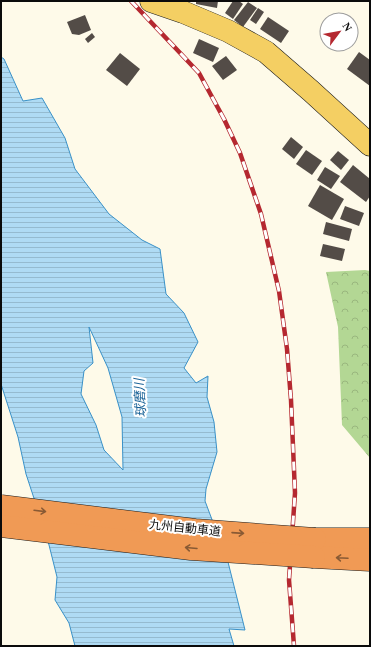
<svg xmlns="http://www.w3.org/2000/svg" width="371" height="647" font-family="'Times New Roman','Noto Sans JP',serif">
<style>
.forest{fill:url(#forest-crowns)}
.water{fill:url(#water-rules);stroke:#3991c8;fill-rule:evenodd}
.building{fill:#534c47}
.lines{fill:none;stroke-linecap:round;stroke-linejoin:round}
.primary-casing{stroke:#1c1c1c;stroke-width:23}
.highway-casing{stroke:#1c1c1c;stroke-width:23}
.primary{stroke:#f4cf63;stroke-width:22}
.highway{stroke:#f09a55;stroke-width:22}
.rail-casing{stroke:#b52830;stroke-width:4.5}
.rail{stroke:#fff;stroke-width:3;stroke-dasharray:9;stroke-linecap:butt}
.highway-bridge-casing{stroke:#1c1c1c;stroke-width:23;stroke-linecap:butt}
.highway-bridge{stroke:#f09a55;stroke-width:22}
.oneway{stroke:#895a34}
.labels{text-anchor:middle;dominant-baseline:central;stroke-width:4;stroke-linejoin:round;paint-order:stroke}
.street-label{font-size:12px;fill:#0b0b0b;stroke:#fff}
.water-label{font-size:13px;font-style:italic;fill:#196297;stroke:#fff}
</style>
<defs>
<pattern id="forest-crowns" width="20" height="18" patternUnits="userSpaceOnUse"><rect width="20" height="18" fill="#b3d794"/><path d="M2 6a3 3 0 1 1 6 0M12 15a3 3 0 1 1 6 0" fill="none" stroke="#99b77e"/></pattern>
<pattern id="water-rules" width="6" height="5" patternUnits="userSpaceOnUse"><rect width="6" height="5" fill="#afdbf4"/><path d="M0 2.5h6" fill="none" stroke="#95bbd0"/></pattern>
</defs>
<rect width="100%" height="100%" fill="#fefae9"/>
<!-- forest -->
<polygon class="forest" points="365,270 370,271 370,458 342,425 338,327 326,272"/>
<!-- water -->
<path class="water" d="M1,57L4,59L23,101L42,98L65,138L75,169L109,214L142,240L160,249L166,294L184,313L198,342L184,368L196,383L208,376L207,397L214,422L217,452L206,489L205,501L228,562L245,630L229,629L234,646H75L69,623L55,600L57,577L48,541L26,474L18,437L1,384ZM89,327L108,368L122,417L123,470L104,450L96,425L81,394L84,371L93,363Z"/>
<!-- building -->
<g class="building">
<polygon points="196,1 218,1 217,8 196,4"/>
<polygon points="233,1 239,1 243,4 233,19 225,13"/>
<polygon points="248,2 257,8 243,27 234,20"/>
<polygon points="258,8 264,12 256,24 250,20"/>
<polygon points="85,15 91,30 79,35 72,34 67,22"/>
<polygon points="268,17 289,31 281,43 260,29"/>
<polygon points="92,33 95,37 88,43 85,39"/>
<polygon points="199,39 219,48 213,62 193,53"/>
<polygon points="359,52 370,60 370,86 347,69"/>
<polygon points="120,53 140,69 127,86 106,70"/>
<polygon points="226,56 237,70 223,80 212,66"/>
<polygon points="291,137 303,147 294,159 282,149"/>
<polygon points="306,150 322,161 312,175 296,164"/>
<polygon points="338,151 349,160 341,170 330,160"/>
<polygon points="353,165 370,179 370,196 366,202 340,182"/>
<polygon points="325,167 340,176 331,189 317,180"/>
<polygon points="320,185 344,199 332,220 308,206"/>
<polygon points="345,206 364,213 359,226 340,219"/>
<polygon points="326,222 352,229 349,241 323,234"/>
<polygon points="323,244 345,249 342,261 320,256"/>
</g>
<g class="lines">
<defs>
<polyline id="primary" points="151,1 183,12 228,31 266,52 311,91 370,145"/>
<g id="highway">
<polyline points="315,539 370,539"/>
<polyline points="314,557 370,560"/>
</g>
</defs>
<!-- primary casing -->
<use href="#primary" class="primary-casing"/>
<!-- highway casing -->
<use href="#highway" class="highway-casing"/>
<!-- primary -->
<use href="#primary" class="primary"/>
<!-- highway -->
<use href="#highway" class="highway"/>
<defs>
<polyline id="rail" points="131,1 199,73 224,119 240,153 261,214 279,291 287,349 291,400 295,493 289,580 294,646"/>
</defs>
<!-- rail casing -->
<use href="#rail" class="rail-casing"/>
<!-- rail -->
<use href="#rail" class="rail"/>
<defs>
<g id="highway-bridge">
<polyline points="1,506 195,530 315,539"/>
<polyline points="1,526 191,549 314,557"/>
</g>
</defs>
<!-- highway-bridge casing -->
<use href="#highway-bridge" class="highway-bridge-casing"/>
<!-- highway-bridge -->
<use href="#highway-bridge" class="highway-bridge"/>
</g>
<!-- one-way arrows -->
<defs><path id="oneway-shaft" d="M-6 0H5M1.5-3L5.5 0L1.5 3" fill="none" stroke-width="1.6" stroke-linecap="round" stroke-linejoin="round"/></defs>
<g class="oneway">
<use href="#oneway-shaft" transform="translate(40 511) rotate(7)"/>
<use href="#oneway-shaft" transform="translate(238 533) rotate(4)"/>
<use href="#oneway-shaft" transform="translate(191 548) rotate(-175)"/>
<use href="#oneway-shaft" transform="translate(342 558) rotate(-177)"/>
</g>
<g class="labels">
<!-- street labels -->
<g class="street-label">
<text transform="translate(185 528) rotate(6)">九州自動車道</text>
</g>
<!-- water labels -->
<g class="water-label">
<text transform="translate(140 398) rotate(-93)">球磨川</text>
</g>
</g>
<!-- border -->
<rect width="371" height="647" fill="none" stroke="#0b0b0b" stroke-width="4"/>
<!-- north arrow -->
<g transform="translate(339 32) rotate(58)"><circle r="19" fill="#ffffff" stroke="#9d9d9d"/>
<path d="M0-3L7 15L0 10L-7 15Z" fill="#b52830"/>
<text y="-6" font-size="11" font-weight="bold" text-anchor="middle" fill="#0b0b0b">N</text>
</g>
</svg>
